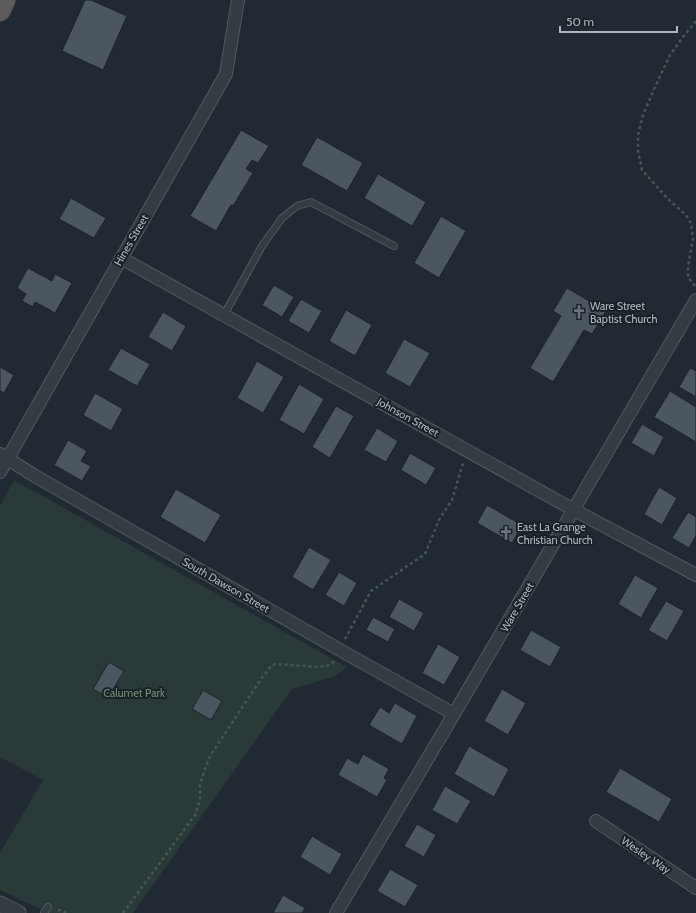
<svg xmlns="http://www.w3.org/2000/svg" width="696" height="913" font-family="Cabin,sans-serif">
<style>
.green{fill:#293a38}
.building{fill:#4c5660;stroke:#1c2329}
.lines{fill:none;stroke-linecap:round;stroke-linejoin:round}
.service-casing{stroke:#525a61;stroke-width:8}
.minor-casing{stroke:#525a61;stroke-width:14}
.tertiary-casing{stroke:#525a61;stroke-width:17}
.trunk-casing{stroke:#3f474d;stroke-width:22}
.path{stroke:#465757;stroke-width:2.5;stroke-dasharray:3 3;stroke-linecap:butt}
.service{stroke:#343c43;stroke-width:6}
.minor{stroke:#343c43;stroke-width:12}
.tertiary{stroke:#343c43;stroke-width:15}
.trunk{stroke:#5d5c5a;stroke-width:20}
.labels{text-anchor:middle;dominant-baseline:central;stroke-width:4;stroke-linejoin:round;paint-order:stroke}
.street-label{font-size:11px;fill:#aeb7c0;stroke:#1a2127}
.poi-label{font-size:11px;fill:#aeb7c0;stroke:#1a2127;text-anchor:start}
.park-label{font-size:11px;fill:#719375;stroke:#1a2127}
</style>
<rect width="100%" height="100%" fill="#212a32"/>
<!-- green -->
<polygon class="green" points="14,480 347,667 336,676 310,684 292,689 133,913 49,913 0,890 0,853 43,780 0,757 0,506"/>
<!-- building -->
<g class="building">
<polygon points="85,0 91,0 127,16 103,70 62,51"/>
<polygon points="241,130 269,146 258,163 252,160 246,169 253,173 233,206 231,205 216,231 190,216"/>
<polygon points="317,137 363,163 347,191 301,165"/>
<polygon points="378,174 426,202 412,226 364,198"/>
<polygon points="71,198 106,218 94,238 59,219"/>
<polygon points="441,216 466,231 439,278 414,263"/>
<polygon points="28,268 52,281 55,274 72,283 55,313 35,302 33,307 22,301 26,294 17,288"/>
<polygon points="274,285 294,297 282,317 262,305"/>
<polygon points="567,288 606,311 592,334 584,330 553,382 530,368 561,316 553,311"/>
<polygon points="301,299 322,311 309,333 288,321"/>
<polygon points="346,310 372,325 355,356 329,341"/>
<polygon points="163,312 186,326 172,351 148,337"/>
<polygon points="404,339 430,353 410,387 385,373"/>
<polygon points="121,348 150,364 137,386 108,370"/>
<polygon points="257,361 284,377 263,413 237,398"/>
<polygon points="0,367 14,375 4,393 0,391"/>
<polygon points="690,368 696,371 696,397 679,387"/>
<polygon points="299,384 324,399 304,434 279,420"/>
<polygon points="670,391 696,407 696,442 654,417"/>
<polygon points="95,393 123,409 111,431 83,415"/>
<polygon points="336,406 354,416 330,458 312,447"/>
<polygon points="642,424 664,437 654,456 631,443"/>
<polygon points="377,428 398,441 386,462 364,450"/>
<polygon points="68,440 87,451 81,461 91,466 82,481 54,465"/>
<polygon points="410,453 436,468 426,485 401,470"/>
<polygon points="659,487 677,498 662,525 644,514"/>
<polygon points="176,489 221,515 205,543 160,517"/>
<polygon points="487,505 522,525 512,543 477,523"/>
<polygon points="688,512 696,517 696,536 689,548 672,538"/>
<polygon points="309,547 331,560 313,590 292,577"/>
<polygon points="339,572 357,583 344,606 325,595"/>
<polygon points="635,575 658,588 641,618 618,604"/>
<polygon points="399,599 424,613 414,631 389,617"/>
<polygon points="666,601 684,611 667,641 648,630"/>
<polygon points="373,617 395,629 388,642 366,630"/>
<polygon points="531,630 561,647 550,667 520,650"/>
<polygon points="438,644 460,657 444,685 422,673"/>
<polygon points="109,662 124,671 108,698 93,689"/>
<polygon points="502,689 526,703 508,735 484,721"/>
<polygon points="203,690 222,701 211,720 192,709"/>
<polygon points="395,703 417,716 402,744 369,725 380,707 389,713"/>
<polygon points="469,746 509,769 494,797 454,774"/>
<polygon points="363,754 389,769 384,778 387,780 377,797 338,775 347,758 358,764"/>
<polygon points="620,768 672,799 659,822 606,792"/>
<polygon points="445,786 471,801 457,824 432,810"/>
<polygon points="417,824 436,835 424,857 404,846"/>
<polygon points="312,836 342,854 330,875 300,857"/>
<polygon points="390,869 418,885 405,907 377,891"/>
<polygon points="283,895 305,908 302,913 273,913"/>
</g>
<g class="lines">
<defs>
<g id="service">
<polyline points="224,315 262,246 282,218 297,206 311,202 394,246"/>
<polyline points="44,913 48,907"/>
</g>
<g id="minor">
<polyline points="121,258 574,510 696,575"/>
<polyline points="0,454 35,476 340,650 454,714"/>
<polyline points="0,472 226,74 238,0"/>
<polyline points="596,821 696,888"/>
<polyline points="336,913 454,714 696,300"/>
</g>
<polyline id="tertiary" points="0,904 18,913"/>
<polyline id="trunk" points="0,11 5,0"/>
</defs>
<!-- service casing -->
<use href="#service" class="service-casing"/>
<!-- minor casing -->
<use href="#minor" class="minor-casing"/>
<!-- tertiary casing -->
<use href="#tertiary" class="tertiary-casing"/>
<!-- trunk casing -->
<use href="#trunk" class="trunk-casing"/>
<!-- path -->
<g class="path">
<polyline points="695,286 688,277 688,267 693,239 691,223 686,215 667,198 642,170 638,151 638,135 643,115 654,89 670,55 683,37 696,21"/>
<polyline points="345,639 371,591 425,554 440,518 452,500 463,463"/>
<polyline points="58,910 63,911 66,913"/>
<polyline points="123,913 195,815 200,800 200,785 204,772 210,756 261,679 272,665 276,664 319,667 330,665 334,661"/>
</g>
<!-- service -->
<use href="#service" class="service"/>
<!-- minor -->
<use href="#minor" class="minor"/>
<!-- tertiary -->
<use href="#tertiary" class="tertiary"/>
<!-- trunk -->
<use href="#trunk" class="trunk"/>
</g>
<!-- icons -->
<defs>
<symbol id="church-bare" viewBox="-9 -9 18 18"><path d="M-1.2-6h2.4v3.5h3.3v2.4h-3.3V6h-2.4V-.1h-3.3v-2.4h3.3Z" fill="#6b7280" stroke="#1a2127" stroke-width="2.5" paint-order="stroke"/></symbol>
</defs>
<g fill-rule="evenodd">
<use href="#church-bare" x="569" y="302" width="20" height="20"/>
<use href="#church-bare" x="496" y="523" width="20" height="20"/>
</g>
<g class="labels">
<!-- street labels -->
<g class="street-label">
<text transform="translate(131 240) rotate(-60)">Hines Street</text>
<text transform="translate(408 417) rotate(29)">Johnson Street</text>
<text transform="translate(226 585) rotate(30)">South Dawson Street</text>
<text transform="translate(517 607) rotate(-60)">Ware Street</text>
<text transform="translate(646 855) rotate(34)">Wesley Way</text>
</g>
<!-- poi labels -->
<g class="poi-label">
<text x="590" y="306">Ware Street<tspan x="590" dy="13">Baptist Church</tspan></text>
<text x="517" y="527">East La Grange<tspan x="517" dy="13">Christian Church</tspan></text>
</g>
<!-- park labels -->
<g class="park-label">
<text x="134" y="693">Calumet Park</text>
</g>
</g>
<!-- scale -->
<path d="M560 26v6h117v-6" fill="none" stroke="#aeb7c0" stroke-width="2"/>
<text x="566" y="26" font-size="12" fill="#aeb7c0" stroke="#1a2127" stroke-width="3" paint-order="stroke">50 m</text>
</svg>
